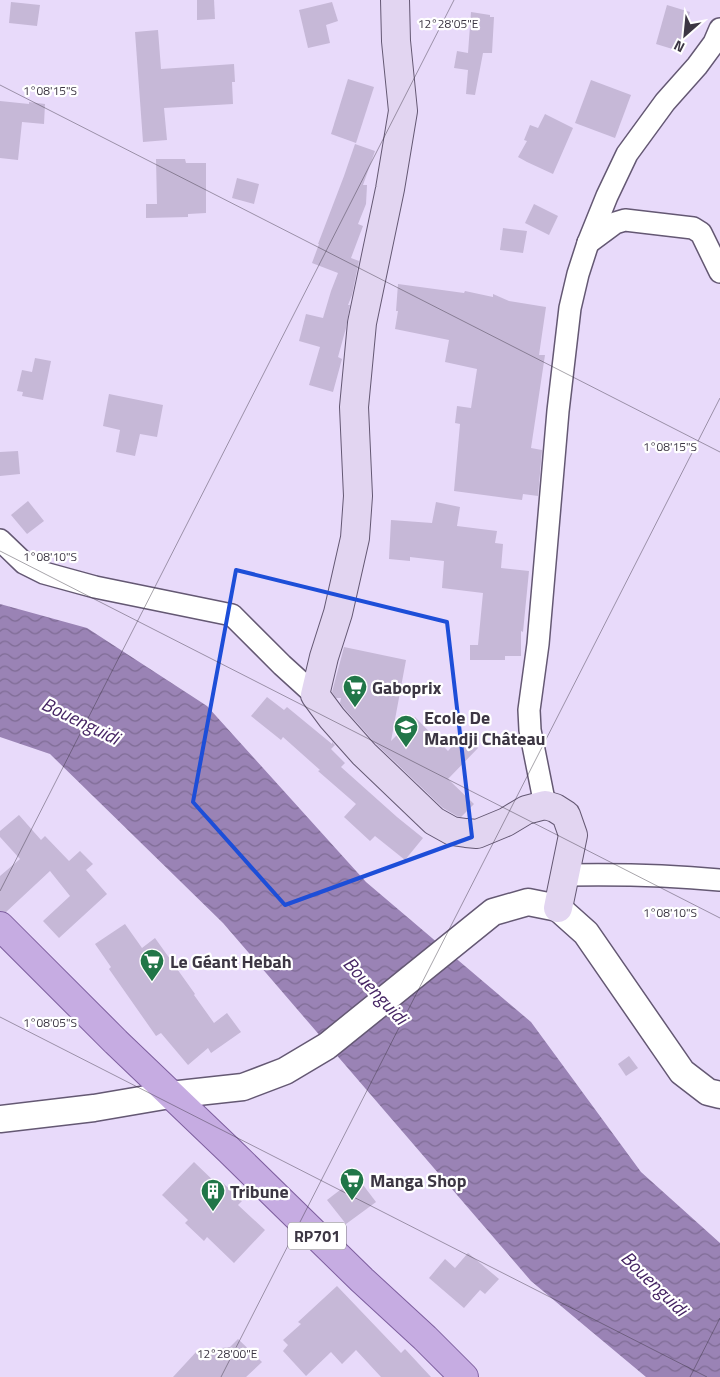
<svg xmlns="http://www.w3.org/2000/svg" width="720" height="1377" font-family="'Titillium Web',sans-serif">
<style>
.water{fill:url(#water-waves)}
.building{fill:#c6b8d7}
.lines{fill:none;stroke-linecap:round;stroke-linejoin:round}
.minor-casing{stroke:#645873;stroke-width:24}
.tertiary-casing{stroke:#645873;stroke-width:29}
.secondary-casing{stroke:#645873;stroke-width:30}
.primary-casing{stroke:#7d5e9e;stroke-width:30}
.minor{stroke:#fff;stroke-width:21}
.tertiary{stroke:#fff;stroke-width:26}
.secondary{stroke:#e2d5f1;stroke-width:28}
.primary{stroke:#c6ace2;stroke-width:28}
.marked{fill:none;stroke:#1d4ed8;stroke-width:4;stroke-linejoin:round}
.ticks{fill:none;stroke:#3c3643;stroke-width:1;stroke-opacity:0.45}
.labels{text-anchor:middle;dominant-baseline:central;stroke-width:4.5;stroke-linejoin:round;paint-order:stroke}
.shield{fill:#fff;stroke:#76727b;stroke-width:1}
.shield-label{font-size:16px;font-weight:bold;fill:#3c3643}
.poi-label{font-size:18px;font-weight:bold;fill:#3c3643;stroke:#fff;text-anchor:start}
.water-label{font-size:19px;font-style:italic;fill:#462564;stroke:#fff}
.ticks-label{font-size:12px;text-anchor:middle;fill:#3c3643;stroke:#fff;stroke-width:4.5;stroke-linejoin:round;paint-order:stroke}
</style>
<defs>
<pattern id="water-waves" width="16" height="10" patternUnits="userSpaceOnUse" patternTransform="scale(1.25)"><rect width="16" height="10" fill="#9a83b5"/><path d="M0 5q4-4 8 0t8 0" fill="none" stroke="#7f6c95"/></pattern>
</defs>
<rect width="100%" height="100%" fill="#e8dafa"/>
<!-- water -->
<polygon class="water" points="0,604 87,628 207,706 366,882 531,1022 641,1172 720,1243 720,1377 646,1377 531,1281 223,923 50,754 0,737"/>
<!-- building -->
<g class="building">
<polygon points="197,0 214,0 215,19 197,20"/>
<polygon points="11,2 40,5 37,26 9,23"/>
<polygon points="332,2 338,21 326,25 330,43 308,48 299,10"/>
<polygon points="667,5 690,12 679,51 656,44"/>
<polygon points="471,12 490,15 490,17 494,17 492,53 483,53 475,95 466,94 468,70 454,68 457,51 468,53"/>
<polygon points="158,30 161,69 234,64 235,82 232,82 233,104 164,108 167,140 143,142 135,32"/>
<polygon points="348,79 374,87 356,143 331,134"/>
<polygon points="591,80 631,95 615,138 575,123"/>
<polygon points="0,101 29,104 29,102 45,104 44,124 22,122 18,160 0,158"/>
<polygon points="545,114 573,128 553,174 527,162 518,157 527,141 524,140 530,125 538,128"/>
<polygon points="355,144 375,151 363,185 367,185 366,204 358,224 363,226 351,258 359,261 352,295 348,305 350,305 346,328 338,357 342,359 333,392 309,385 320,347 299,341 306,314 323,318 331,291 338,273 312,263 319,244 318,244 344,176"/>
<polygon points="156,159 185,159 186,163 206,163 206,213 188,214 188,217 146,218 146,204 157,204"/>
<polygon points="237,178 259,184 254,204 232,198"/>
<polygon points="534,204 558,216 549,235 525,223"/>
<polygon points="503,228 527,231 523,253 500,250"/>
<polygon points="398,284 464,293 465,291 493,297 493,294 509,301 546,307 539,355 545,355 531,448 542,450 538,496 523,494 522,500 454,491 460,424 455,423 457,406 471,408 477,369 445,362 449,340 395,329 398,311 396,311"/>
<polygon points="35,358 51,361 43,400 22,396 23,392 17,391 22,370 32,372"/>
<polygon points="109,394 163,405 157,437 140,434 135,456 116,452 120,430 103,426"/>
<polygon points="18,451 20,474 0,476 0,452"/>
<polygon points="28,501 44,521 27,534 11,515"/>
<polygon points="436,502 460,507 457,526 497,531 495,543 503,544 501,568 529,571 523,632 521,631 521,656 505,656 505,660 470,660 470,645 478,645 483,593 442,588 444,561 410,557 410,561 389,559 391,520 432,523"/>
<polygon points="344,647 406,660 391,741 415,717 448,751 463,734 478,748 448,779 474,804 461,817 457,816 443,808 375,743 344,708 340,703 341,698 336,698 332,692"/>
<polygon points="267,697 284,710 287,707 332,744 332,742 335,745 331,749 345,763 341,767 397,817 423,838 405,860 375,836 370,841 344,817 356,804 318,771 320,770 283,737 281,740 251,716"/>
<polygon points="19,815 41,840 45,836 69,861 80,851 93,864 86,870 107,894 59,938 43,921 70,896 50,871 6,912 0,911 0,876 20,859 0,837 0,831"/>
<polygon points="125,924 142,948 155,938 195,994 194,995 214,1023 227,1013 241,1032 211,1053 208,1048 188,1065 161,1033 156,1036 109,969 111,967 95,944"/>
<polygon points="629,1056 638,1068 626,1076 618,1064"/>
<polygon points="194,1162 220,1187 223,1183 242,1201 238,1205 265,1230 234,1263 207,1237 204,1241 185,1223 188,1220 162,1195"/>
<polygon points="357,1177 376,1202 346,1224 327,1200"/>
<polygon points="468,1253 499,1279 485,1294 480,1290 464,1308 429,1278 445,1259 455,1268"/>
<polygon points="337,1286 401,1353 405,1349 431,1377 381,1377 356,1350 342,1364 331,1352 306,1376 283,1351 288,1345 283,1340 301,1324 298,1322"/>
<polygon points="238,1339 262,1362 246,1377 173,1377 197,1351 230,1347"/>
</g>
<g class="lines">
<defs>
<g id="minor">
<polyline points="588,243 615,223 625,220 693,228 701,233 720,272"/>
<polyline points="0,540 24,563 44,573 95,587 232,615 282,665 315,695"/>
<polyline points="545,805 530,730 529,710 538,644 558,411 570,308 578,274 588,243 607,196 627,154 665,102 697,66 714,43 720,29"/>
<path d="M565,875C617,874 668,875 720,880"/>
</g>
<polyline id="tertiary" points="0,1119 94,1108 170,1095 243,1087 285,1071 327,1046 493,912 528,902 558,908 586,933 682,1072 708,1092 720,1095"/>
<polyline id="secondary" points="395,0 396,41 403,111 390,189 362,323 354,407 358,496 355,538 338,613 324,657 315,695 332,718 364,754 434,821 452,831 466,833 477,834 506,822 526,810 545,805 555,808 566,815 573,835 558,908"/>
<polyline id="primary" points="0,926 116,1042 230,1151 362,1280 425,1338 464,1377"/>
</defs>
<!-- minor casing -->
<use href="#minor" class="minor-casing"/>
<!-- tertiary casing -->
<use href="#tertiary" class="tertiary-casing"/>
<!-- secondary casing -->
<use href="#secondary" class="secondary-casing"/>
<!-- primary casing -->
<use href="#primary" class="primary-casing"/>
<!-- minor -->
<use href="#minor" class="minor"/>
<!-- tertiary -->
<use href="#tertiary" class="tertiary"/>
<!-- secondary -->
<use href="#secondary" class="secondary"/>
<!-- primary -->
<use href="#primary" class="primary"/>
</g>
<!-- marked area -->
<path class="marked" d="M236,570L447,622L472,837L285,905L193,802Z"/>
<!-- ticks -->
<path class="ticks" d="M0,85L720,452M0,551L720,918M0,891L454,0M0,1017L707,1377M221,1377L720,398M690,1377L720,1318"/>
<!-- icons -->
<defs>
<symbol id="supermarket-pin" viewBox="-11 -11 22 30"><path d="M0 17L-7.5 6A9.5 9.5 0 1 1 7.5 6Z" fill="#217648" stroke="#fff"/><path d="M-6-5.5h2.5l.6 2H6L4.5 2H-2.5L-4.4-4H-6ZM-1.5 3.2a1.3 1.3 0 1 0 .1 0ZM3 3.2a1.3 1.3 0 1 0 .1 0Z" fill="#fff"/></symbol>
<symbol id="school-pin" viewBox="-11 -11 22 30"><path d="M0 17L-7.5 6A9.5 9.5 0 1 1 7.5 6Z" fill="#217648" stroke="#fff"/><path d="M0-5L7-2L0 1L-7-2ZM-4 1L0 2.5L4 1V4Q0 6-4 4Z" fill="#fff"/></symbol>
<symbol id="building-pin" viewBox="-11 -11 22 30"><path d="M0 17L-7.5 6A9.5 9.5 0 1 1 7.5 6Z" fill="#217648" stroke="#fff"/><path d="M-4-6H4V6H1V3H-1V6H-4ZM-2.5-4.3h1.7v1.8h-1.7ZM.8-4.3h1.7v1.8H.8ZM-2.5-1h1.7V.8h-1.7ZM.8-1h1.7V.8H.8Z" fill="#fff"/></symbol>
</defs>
<g fill-rule="evenodd">
<use href="#supermarket-pin" x="341" y="673" width="28" height="38"/>
<use href="#school-pin" x="392" y="713" width="28" height="38"/>
<use href="#supermarket-pin" x="138" y="947" width="28" height="38"/>
<use href="#supermarket-pin" x="338" y="1166" width="28" height="38"/>
<use href="#building-pin" x="199" y="1177" width="28" height="38"/>
</g>
<g class="labels">
<!-- shield labels -->
<rect class="shield" x="288" y="1222.5" width="58" height="27" rx="4"/>
<g class="shield-label">
<text x="317" y="1236">RP701</text>
</g>
<!-- poi labels -->
<g class="poi-label">
<text x="372" y="687">Gaboprix</text>
<text x="424" y="717">Ecole De<tspan x="424" dy="21">Mandji Château</tspan></text>
<text x="170" y="961">Le Géant Hebah</text>
<text x="370" y="1180">Manga Shop</text>
<text x="230" y="1191">Tribune</text>
</g>
<!-- water labels -->
<g class="water-label">
<text transform="translate(81 720) rotate(26)">Bouenguidi</text>
<text transform="translate(376 990) rotate(47)">Bouenguidi</text>
<text transform="translate(655 1283) rotate(44)">Bouenguidi</text>
</g>
</g>
<g class="ticks-label">
<text x="448" y="28">12°28'05"E</text>
<text x="50" y="95">1°08'15"S</text>
<text x="670" y="451">1°08'15"S</text>
<text x="50" y="561">1°08'10"S</text>
<text x="670" y="917">1°08'10"S</text>
<text x="50" y="1027">1°08'05"S</text>
<text x="227" y="1358">12°28'00"E</text>
</g>
<!-- north arrow -->
<g transform="translate(685 35) rotate(207)" stroke="#ffffff" stroke-width="4" paint-order="stroke">
<path d="M0-4L9 19L0 12L-9 19Z" fill="#3c3643"/>
<text y="-8" font-size="14" font-weight="bold" text-anchor="middle" fill="#3c3643">N</text>
</g>
</svg>
